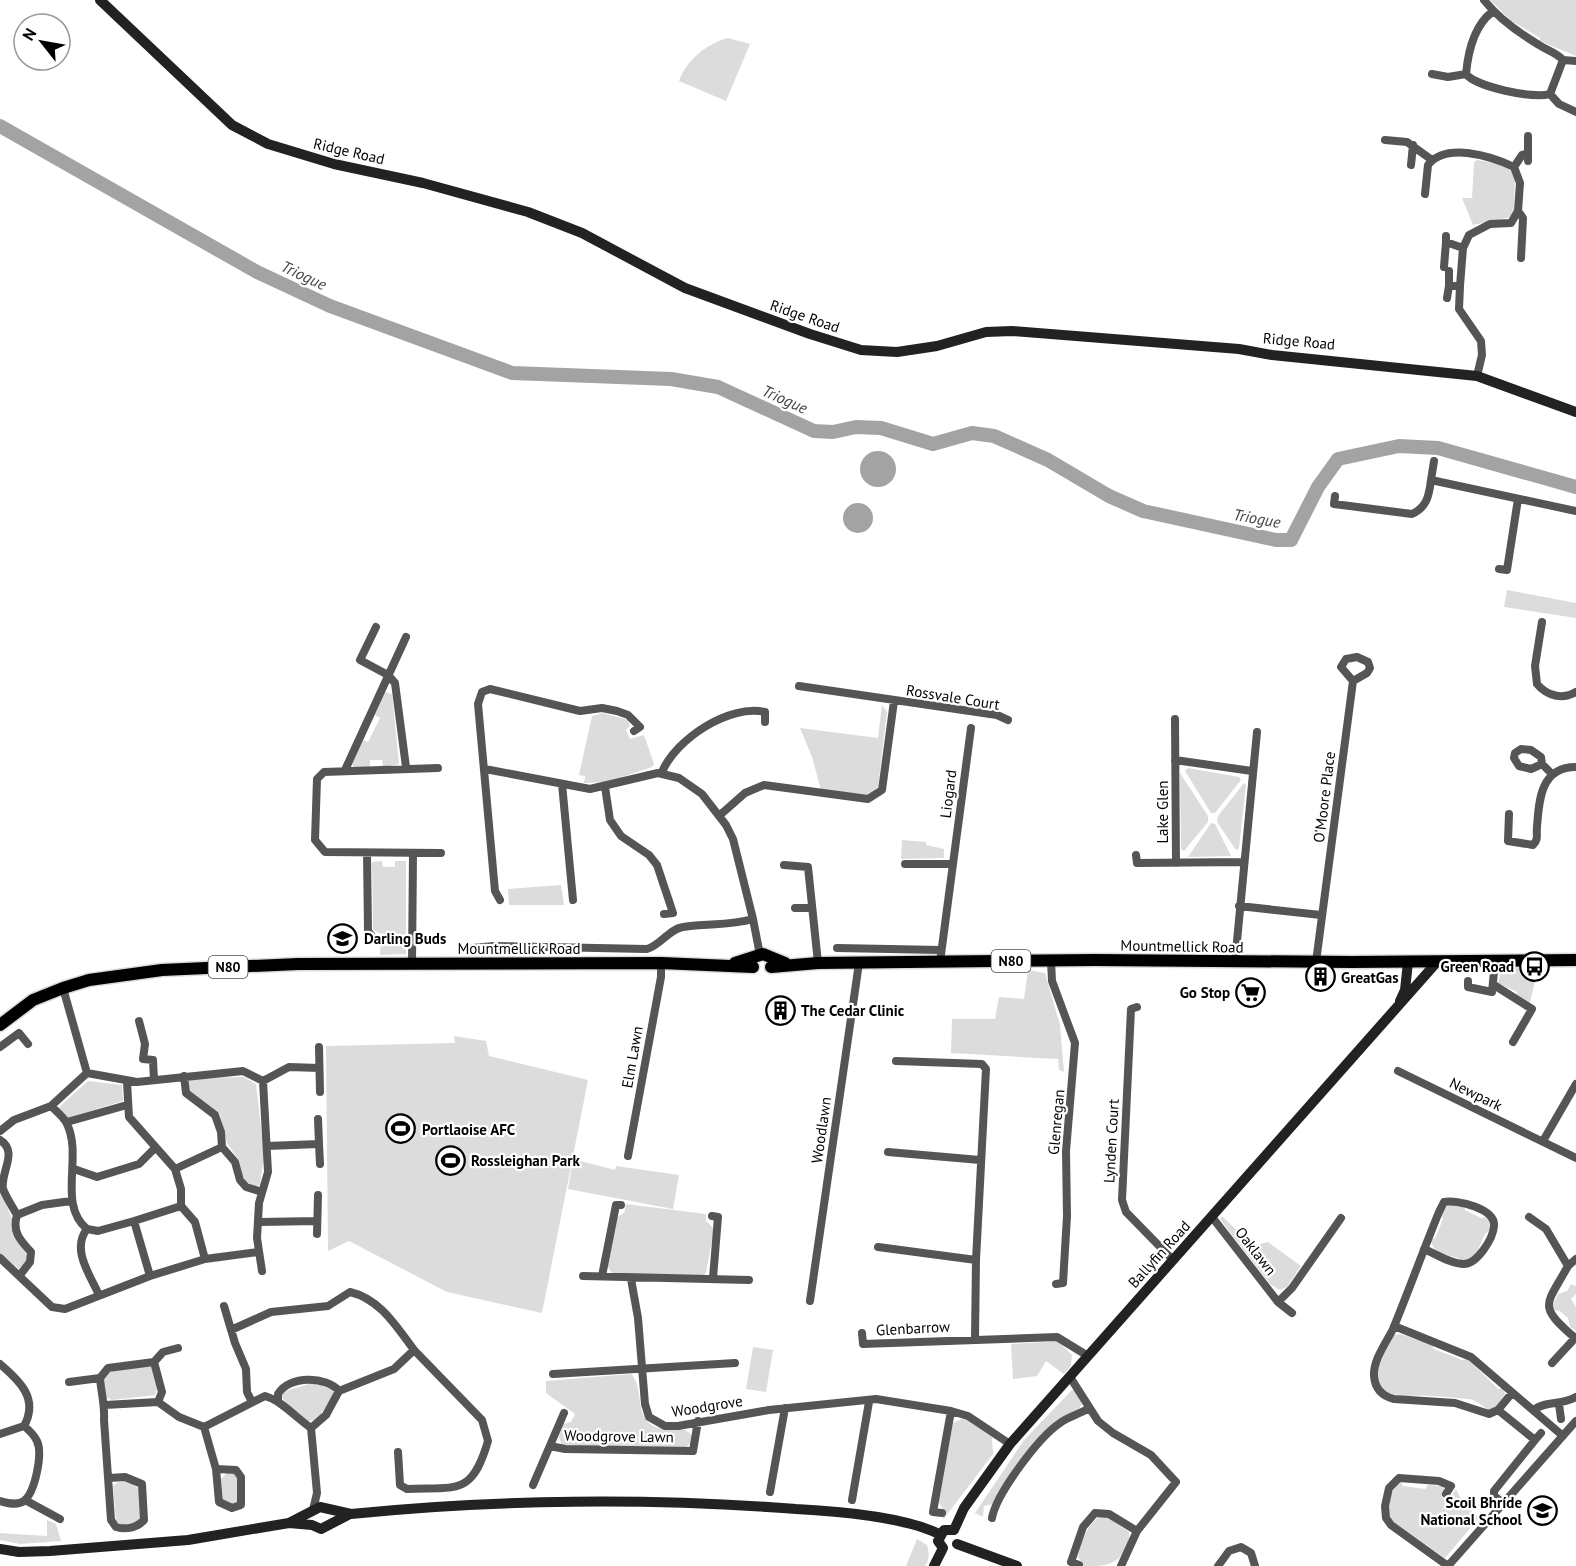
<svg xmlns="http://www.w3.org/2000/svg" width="1576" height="1566" font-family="'PT Sans',sans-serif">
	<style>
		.green { fill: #dcdcdc }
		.water { fill: #a3a3a3 }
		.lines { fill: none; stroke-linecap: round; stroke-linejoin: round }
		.river { stroke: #a3a3a3; stroke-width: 14 }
		.primary-casing { stroke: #dbdbdb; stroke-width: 15 }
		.street { stroke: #555; stroke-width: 8 }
		.secondary { stroke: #222; stroke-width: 10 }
		.primary { stroke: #000; stroke-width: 12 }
		.labels { text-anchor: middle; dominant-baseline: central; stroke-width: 4.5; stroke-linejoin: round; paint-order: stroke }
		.shield { fill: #fff; stroke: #4c4c4c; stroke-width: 1.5 }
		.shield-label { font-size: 14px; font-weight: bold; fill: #000 }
		.street-label { font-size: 15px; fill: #000; stroke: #fff }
		.poi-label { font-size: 15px; font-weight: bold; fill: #000; stroke: #fff; text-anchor: start }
		.water-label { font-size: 16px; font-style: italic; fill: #444; stroke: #fff }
	</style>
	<rect width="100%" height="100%" fill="#fff"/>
	<path class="green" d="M1490 0H1576V56L1540 41V38L1510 20Z
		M728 38 750 44 726 101 679 81C686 60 708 43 728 38Z
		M1477 160 1502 164 1515 174 1514 211 1511 217 1473 225 1462 198H1472L1474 162Z
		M1507 590 1576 603V618L1504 607Z
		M385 692 392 694 399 764 383 767 382 760H370V767H354L352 764 363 740 368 742 380 718 375 715Z
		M882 705 887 712 878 787 867 796 821 790 812 757 800 728 878 738Z
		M603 713 628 720 630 726 626 730 630 739 644 735 654 764 652 767 607 782 584 783 585 776 579 775 592 716Z
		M1188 768 1239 777 1241 780 1215 813H1211L1185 771Z
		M1180 773 1208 816V822L1184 851 1181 849Z
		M1244 783 1246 785 1239 848 1236 850 1217 822 1218 816Z
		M1211 823 1215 824 1231 856 1188 857Z
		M902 840 926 842V845L944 849V858L901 859Z
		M382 861 383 867H395V861H406V954L380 955 381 934 373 930 372 862Z
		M561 885 564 905H509L508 889Z
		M1539 966 1529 1006 1516 998 1517 992 1498 983 1502 969Z
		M1028 970 1045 973 1060 1025 1064 1072 1059 1070 1058 1059 951 1053 952 1019H995L999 997 1024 999Z
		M454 1036 486 1041 489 1056 588 1080 542 1313 447 1292 349 1241 328 1251 326 1046 455 1043Z
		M244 1077 256 1084 264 1154 260 1185 252 1187 246 1184 238 1159 227 1143 220 1114 189 1093 187 1082 191 1078Z
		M88 1081 122 1085 123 1101 68 1118 59 1107Z
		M573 1159 615 1170 616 1166 679 1175 673 1209 568 1189Z
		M0 1189 28 1259 19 1269 0 1254Z
		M626 1204 706 1214V1221L714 1229 706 1273 703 1275H613L607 1266 616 1218 624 1213Z
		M1453 1204 1464 1206 1465 1210 1481 1218 1487 1217 1490 1221 1489 1231 1485 1234 1474 1258 1460 1261 1458 1258 1436 1252 1430 1240 1435 1238 1443 1219 1441 1214 1444 1208Z
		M1222 1216 1253 1246 1268 1242 1301 1266 1287 1287 1280 1290 1270 1284 1220 1219Z
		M1571 1284 1576 1286V1294L1571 1299 1576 1307V1331L1570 1327 1568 1318 1560 1311 1553 1310V1305L1558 1294 1567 1291Z
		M1400 1334 1432 1345 1434 1349 1462 1360 1468 1359 1498 1389 1503 1388 1505 1394 1496 1407 1488 1410C1482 1406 1476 1399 1467 1399 1457 1398 1412 1393 1407 1397L1385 1392C1367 1375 1385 1352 1394 1335Z
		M1058 1341 1072 1355 1071 1366 1064 1374 1046 1361 1037 1376 1013 1379 1011 1344Z
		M753 1347 773 1350 766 1392 746 1389Z
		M145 1365 152 1367 157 1389 155 1395 112 1400 106 1397 104 1379 109 1372Z
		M631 1374C644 1388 635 1410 649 1423 662 1435 681 1421 692 1436V1442L686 1447 562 1446 559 1437 563 1424 571 1422 575 1414 546 1393V1381Z
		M309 1384 321 1385 333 1390 334 1394 318 1419 306 1422 284 1401 282 1396 285 1391Z
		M1072 1390 1076 1391 1082 1404 1077 1411 1062 1418 994 1504 984 1506 983 1517 975 1513 1024 1440Z
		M964 1418 992 1437 993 1454 943 1520V1509L938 1501 953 1423Z
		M227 1473H233L237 1477V1503L228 1505 223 1500 221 1479Z
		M128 1481 139 1489 141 1519 136 1523 121 1525 116 1520 113 1486 118 1482Z
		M1401 1482 1403 1486 1425 1489 1428 1485 1442 1486 1445 1490 1442 1498 1448 1502 1456 1489 1463 1503 1479 1518 1445 1558 1391 1520 1388 1507 1394 1486Z
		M1100 1516H1106L1129 1532C1130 1539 1128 1543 1125 1550 1116 1566 1103 1566 1084 1566L1078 1557C1081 1541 1087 1526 1100 1516Z
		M47 1520 56 1524 61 1541 20 1544 0 1540V1533L47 1536Z
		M917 1539 927 1545C929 1552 930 1559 925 1566H906Z"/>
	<path class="water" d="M860 469a18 18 0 1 1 36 0a18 18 0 1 1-36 0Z
		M843 518a15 15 0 1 1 30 0a15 15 0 1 1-30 0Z"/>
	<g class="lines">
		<path class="river" d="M0 126 257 272 330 306 512 373 671 379 718 387 814 431 833 432 856 427 881 428 933 444 972 433 994 436 1048 460 1109 496 1143 511 1276 540H1291L1318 487 1338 459 1399 446 1438 448 1576 487"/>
		<defs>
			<path id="primary" d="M735 963 763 954 785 963
				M771 967 818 963 1095 960 1352 962 1576 960
				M0 1025 33 1000 63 988 89 980 162 970 298 964 661 963 753 967"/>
		</defs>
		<use href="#primary" class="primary-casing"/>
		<path class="street" d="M1484 0C1498 18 1519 33 1539 45 1548 51 1556 52 1563 60L1576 61
			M1432 74 1448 77 1466 74
			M1466 74C1476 87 1533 99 1550 94
			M1466 74C1468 52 1474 26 1492 12
			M1550 94 1563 60
			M1550 94 1559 104 1576 112
			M1528 136V161
			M1385 140 1407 142 1432 160
			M1411 165 1413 145
			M1514 167 1522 155 1528 153
			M1425 194 1428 165C1446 142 1491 156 1514 167L1520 183 1518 211 1523 218 1521 258
			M1446 236V242L1463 248 1469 235 1490 224 1511 223 1518 211
			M1444 267 1446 242
			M1449 271V286H1460L1463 248
			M1460 286 1459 309 1481 341 1482 355 1477 376
			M1447 298 1449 286
			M1431 480 1434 461
			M1335 496 1334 504 1412 514C1427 507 1429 496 1431 480L1576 511
			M1499 569 1507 570 1518 499
			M1542 622 1535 666 1537 684C1547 696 1563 700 1576 692
			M376 627 360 660 388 675 395 683 406 767
			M799 686 997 715 1008 720
			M1175 719 1176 863
			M1175 760 1252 771
			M1542 764 1541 757 1531 750 1521 749 1515 753 1514 758 1519 766 1531 769 1542 764 1551 773
			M438 768 324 772 317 779 315 840 325 852 441 853
			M485 769 590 789 658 773 679 778 702 794 726 825 733 839 753 919
			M345 770 406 637
			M662 772C676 739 729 704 765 712V722
			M562 784 573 900
			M605 787 610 820 621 836 649 855 657 865 673 913 664 914
			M1509 814 1508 841 1533 845C1539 839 1536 835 1537 827 1539 799 1541 767 1576 767
			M720 815 745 793 764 785 868 799 882 790 894 701
			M367 853 368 931 374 939H385
			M1136 855 1137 863 1243 862
			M905 864H953
			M784 865 808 867 818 963
			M500 900 495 891 478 704 482 692 490 689 580 711 602 708 617 711 628 715 640 727 634 731
			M1239 906 1321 915
			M795 908H812
			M473 948 494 946 647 949C661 945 669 929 683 927 707 923 729 926 753 919L760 955
			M837 948 941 950
			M1051 961 1052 981 1075 1043 1066 1151 1067 1216 1063 1283 1056 1284
			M940 962 971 728
			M1235 962 1257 732
			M1316 962 1353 681 1367 673 1370 668 1368 662 1357 657 1346 659 1341 667 1353 681
			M412 963 413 853
			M1468 981V987L1492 992 1495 961
			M1494 985 1532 1009 1513 1042
			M63 988 87 1073
			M1137 1007 1131 1009 1122 1200 1126 1212 1173 1260
			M139 1021 145 1044 143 1059 153 1060 154 1080
			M0 1047 19 1033 28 1044
			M319 1047 320 1092
			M896 1061 982 1064 986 1069 976 1260 975 1338
			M1398 1071 1576 1158
			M87 1073 51 1106C56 1111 64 1117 67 1124 83 1157 57 1204 87 1229 71 1249 90 1275 99 1295
			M87 1073 137 1082 243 1071 263 1081
			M184 1076 186 1093 215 1115 221 1132 222 1147 235 1162 240 1180 246 1187 262 1192
			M263 1081 289 1067 319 1068
			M127 1082 129 1117 175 1169 181 1189V1206L195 1222 205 1259
			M67 1122 127 1105
			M0 1131 14 1120 51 1106
			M0 1140C19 1152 0 1172 3 1189 6 1197 12 1206 17 1215 12 1232 20 1240 31 1252L30 1262 20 1275
			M1543 1141 1576 1084
			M319 1144 320 1164
			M267 1146 319 1144 318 1119
			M888 1152 980 1160
			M628 1156 661 977V963
			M74 1169 97 1177 139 1164 155 1148
			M175 1169 222 1147
			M17 1215 42 1205 71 1201
			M712 1216 718 1217 713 1278
			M1212 1217 1278 1302 1292 1288 1341 1218
			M1529 1217 1546 1229 1568 1266 1576 1259
			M260 1222 317 1221
			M87 1229 98 1231 134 1221
			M317 1234 318 1195
			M878 1247 976 1260
			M1424 1249C1436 1254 1451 1264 1464 1264 1477 1264 1493 1239 1494 1226 1496 1209 1457 1199 1444 1202L1439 1212C1423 1251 1409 1290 1393 1329 1386 1343 1373 1360 1374 1376 1375 1389 1382 1396 1394 1399L1455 1403 1489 1414 1498 1410 1512 1393
			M0 1258 52 1307 65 1309 150 1276 205 1259 258 1252
			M1568 1266C1546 1306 1537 1305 1575 1338
			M262 1271 257 1238 259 1203 268 1172 263 1081
			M150 1276 134 1221 181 1206
			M583 1276 749 1280
			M602 1276 616 1205H621
			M631 1279 638 1318 645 1404 649 1417 665 1426H678L769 1410 876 1399 951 1411 968 1416 1010 1444
			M810 1301 859 963
			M1278 1302 1292 1313
			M224 1306 235 1343 246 1369 247 1392 252 1402
			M1394 1326 1471 1357 1563 1436
			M231 1330 271 1312 328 1306 350 1292C380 1299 396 1326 414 1350
			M862 1333 863 1344 1057 1337 1088 1356
			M154 1362 163 1352 178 1348
			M1552 1363 1576 1337
			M0 1364C20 1381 39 1399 24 1426L0 1434
			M553 1374 735 1363
			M1070 1377 1098 1421 1113 1433 1151 1455 1176 1482 1137 1531 1121 1566
			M100 1378C101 1392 105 1405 104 1420L111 1520 116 1527C126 1530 137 1528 144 1520L142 1484 125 1477 109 1478
			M69 1382 100 1378 108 1368 154 1362 162 1392 158 1402 179 1417 204 1427 265 1396C282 1401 295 1417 311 1428
			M278 1400V1394C289 1375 327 1376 339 1391
			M1559 1404 1561 1419
			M105 1405 158 1402
			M1498 1410 1535 1440 1541 1433
			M1533 1410C1547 1400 1561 1406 1576 1397
			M204 1427 216 1469 219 1502 232 1508 241 1505V1477L236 1470 216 1469
			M550 1446 565 1449 693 1451 698 1421
			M533 1485 564 1413
			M770 1492 785 1408
			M1446 1494 1451 1486 1439 1481 1399 1478 1389 1488 1385 1506 1386 1518 1391 1525 1448 1566
			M25 1500 60 1519
			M852 1500 869 1402
			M0 1501C7 1503 17 1506 24 1501 35 1492 43 1454 37 1441 34 1435 29 1430 24 1426
			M1502 1502 1494 1496V1491L1535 1440
			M313 1510 317 1493 311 1428 326 1415 339 1391 394 1369 414 1350 482 1420 488 1441C472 1496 457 1487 407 1489L400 1485 398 1452
			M942 1513 933 1512 951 1411
			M992 1518C996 1494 1039 1437 1060 1423 1068 1417 1080 1414 1089 1408
			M1079 1565 1071 1562 1083 1527 1095 1513 1109 1514 1137 1531
			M1218 1566 1229 1551 1241 1547 1251 1553 1255 1566
			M1448 1566 1576 1421"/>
		<path class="secondary" d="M100 0 232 125 268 144 334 164 423 183 528 212 582 233 685 288 810 334 861 350 897 352 937 346 986 332 1012 331 1239 349 1272 355 1477 376 1576 412
			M1400 1001 1405 990 1408 962
			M289 1523 320 1507 351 1514C494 1499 653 1498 796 1509 835 1511 905 1517 939 1534
			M954 1530 964 1508 1010 1444 1437 962
			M957 1544 1017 1566
			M943 1548 938 1541 944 1530H954
			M0 1549 19 1552 50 1551 188 1540 289 1523 312 1525 321 1529 348 1515
			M934 1566 943 1548"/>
		<use href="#primary" class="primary"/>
	</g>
	<defs>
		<symbol id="school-ring" viewBox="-11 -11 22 22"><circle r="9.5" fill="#fff" stroke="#000" stroke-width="1.5"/><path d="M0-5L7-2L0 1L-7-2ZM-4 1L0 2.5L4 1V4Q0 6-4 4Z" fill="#000"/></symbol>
		<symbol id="bus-ring" viewBox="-11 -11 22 22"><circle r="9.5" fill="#fff" stroke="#000" stroke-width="1.5"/><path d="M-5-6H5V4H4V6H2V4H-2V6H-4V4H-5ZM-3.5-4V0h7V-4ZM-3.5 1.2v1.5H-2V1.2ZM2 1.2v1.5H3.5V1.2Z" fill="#000"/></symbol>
		<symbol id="building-ring" viewBox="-11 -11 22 22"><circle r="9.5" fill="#fff" stroke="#000" stroke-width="1.5"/><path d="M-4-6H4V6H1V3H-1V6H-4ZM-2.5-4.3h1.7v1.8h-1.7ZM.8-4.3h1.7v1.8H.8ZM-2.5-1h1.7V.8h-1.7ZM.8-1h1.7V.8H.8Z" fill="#000"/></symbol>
		<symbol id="supermarket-ring" viewBox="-11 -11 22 22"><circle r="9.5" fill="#fff" stroke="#000" stroke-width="1.5"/><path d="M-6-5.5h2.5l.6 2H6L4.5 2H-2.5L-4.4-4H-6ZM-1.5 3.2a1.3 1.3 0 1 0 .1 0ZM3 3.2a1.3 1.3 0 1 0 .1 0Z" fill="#000"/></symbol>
		<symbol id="stadium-ring" viewBox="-11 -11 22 22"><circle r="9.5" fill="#fff" stroke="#000" stroke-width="1.5"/><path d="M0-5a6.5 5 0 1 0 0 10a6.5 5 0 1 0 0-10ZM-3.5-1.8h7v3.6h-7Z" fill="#000"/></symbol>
	</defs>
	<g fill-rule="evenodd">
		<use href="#school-ring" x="326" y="922" width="33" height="33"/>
		<use href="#bus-ring" x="1518" y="950" width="33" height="33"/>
		<use href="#building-ring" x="1304" y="960" width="33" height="33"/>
		<use href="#supermarket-ring" x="1234" y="976" width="33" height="33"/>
		<use href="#building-ring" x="764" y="994" width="33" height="33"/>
		<use href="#stadium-ring" x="384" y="1112" width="33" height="33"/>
		<use href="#stadium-ring" x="434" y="1144" width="33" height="33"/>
		<use href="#school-ring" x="1526" y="1494" width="33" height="33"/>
	</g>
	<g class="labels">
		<g class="shield">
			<rect x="991.5" y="950" width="39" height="22" rx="4.5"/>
			<rect x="208.5" y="956" width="39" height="22" rx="4.5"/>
		</g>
		<g class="shield-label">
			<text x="1011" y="961">N80</text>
			<text x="228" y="967">N80</text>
		</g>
		<g class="street-label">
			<text transform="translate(349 151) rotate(13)">Ridge Road</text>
			<text transform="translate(805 316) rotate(19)">Ridge Road</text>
			<text transform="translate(1299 341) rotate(5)">Ridge Road</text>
			<text transform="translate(953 697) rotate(9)">Rossvale Court</text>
			<text transform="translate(948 794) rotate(-83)">Liogard</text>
			<text transform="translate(1324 797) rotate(-83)">O'Moore Place</text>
			<text transform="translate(1162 812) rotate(-90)">Lake Glen</text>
			<text transform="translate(1182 946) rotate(1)">Mountmellick Road</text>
			<text x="519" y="948">Mountmellick Road</text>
			<text transform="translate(632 1057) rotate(-80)">Elm Lawn</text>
			<text transform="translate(1476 1094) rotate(26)">Newpark</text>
			<text transform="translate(1056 1122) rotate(-85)">Glenregan</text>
			<text transform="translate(821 1130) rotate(-82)">Woodlawn</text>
			<text transform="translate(1111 1141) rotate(-87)">Lynden Court</text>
			<text transform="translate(1256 1251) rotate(52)">Oaklawn</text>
			<text transform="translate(1159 1254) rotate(-48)">Ballyfin Road</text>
			<text transform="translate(913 1328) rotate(-3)">Glenbarrow</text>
			<text transform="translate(707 1406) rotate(-9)">Woodgrove</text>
			<text transform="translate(619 1436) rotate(1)">Woodgrove Lawn</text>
		</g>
		<g class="poi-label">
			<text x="364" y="938">Darling Buds</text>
			<text x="1514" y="966" text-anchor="end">Green Road</text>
			<text x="1341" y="977">GreatGas</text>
			<text x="1230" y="992" text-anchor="end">Go Stop</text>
			<text x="801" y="1010">The Cedar Clinic</text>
			<text x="422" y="1129">Portlaoise AFC</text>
			<text x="471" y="1160">Rossleighan Park</text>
			<text x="1522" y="1502" text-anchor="end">Scoil Bhríde<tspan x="1522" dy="17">National School</tspan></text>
		</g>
		<g class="water-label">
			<text transform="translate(304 275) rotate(25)">Triogue</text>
			<text transform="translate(785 399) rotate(24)">Triogue</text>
			<text transform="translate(1257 518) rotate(10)">Triogue</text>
		</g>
	</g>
	<g transform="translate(42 42) rotate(301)"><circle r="28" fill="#ffffff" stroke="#999999" stroke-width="1.5"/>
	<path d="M0-4.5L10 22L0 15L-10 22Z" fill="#000000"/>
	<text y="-9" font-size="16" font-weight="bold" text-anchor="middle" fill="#000000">N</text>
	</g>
</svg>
